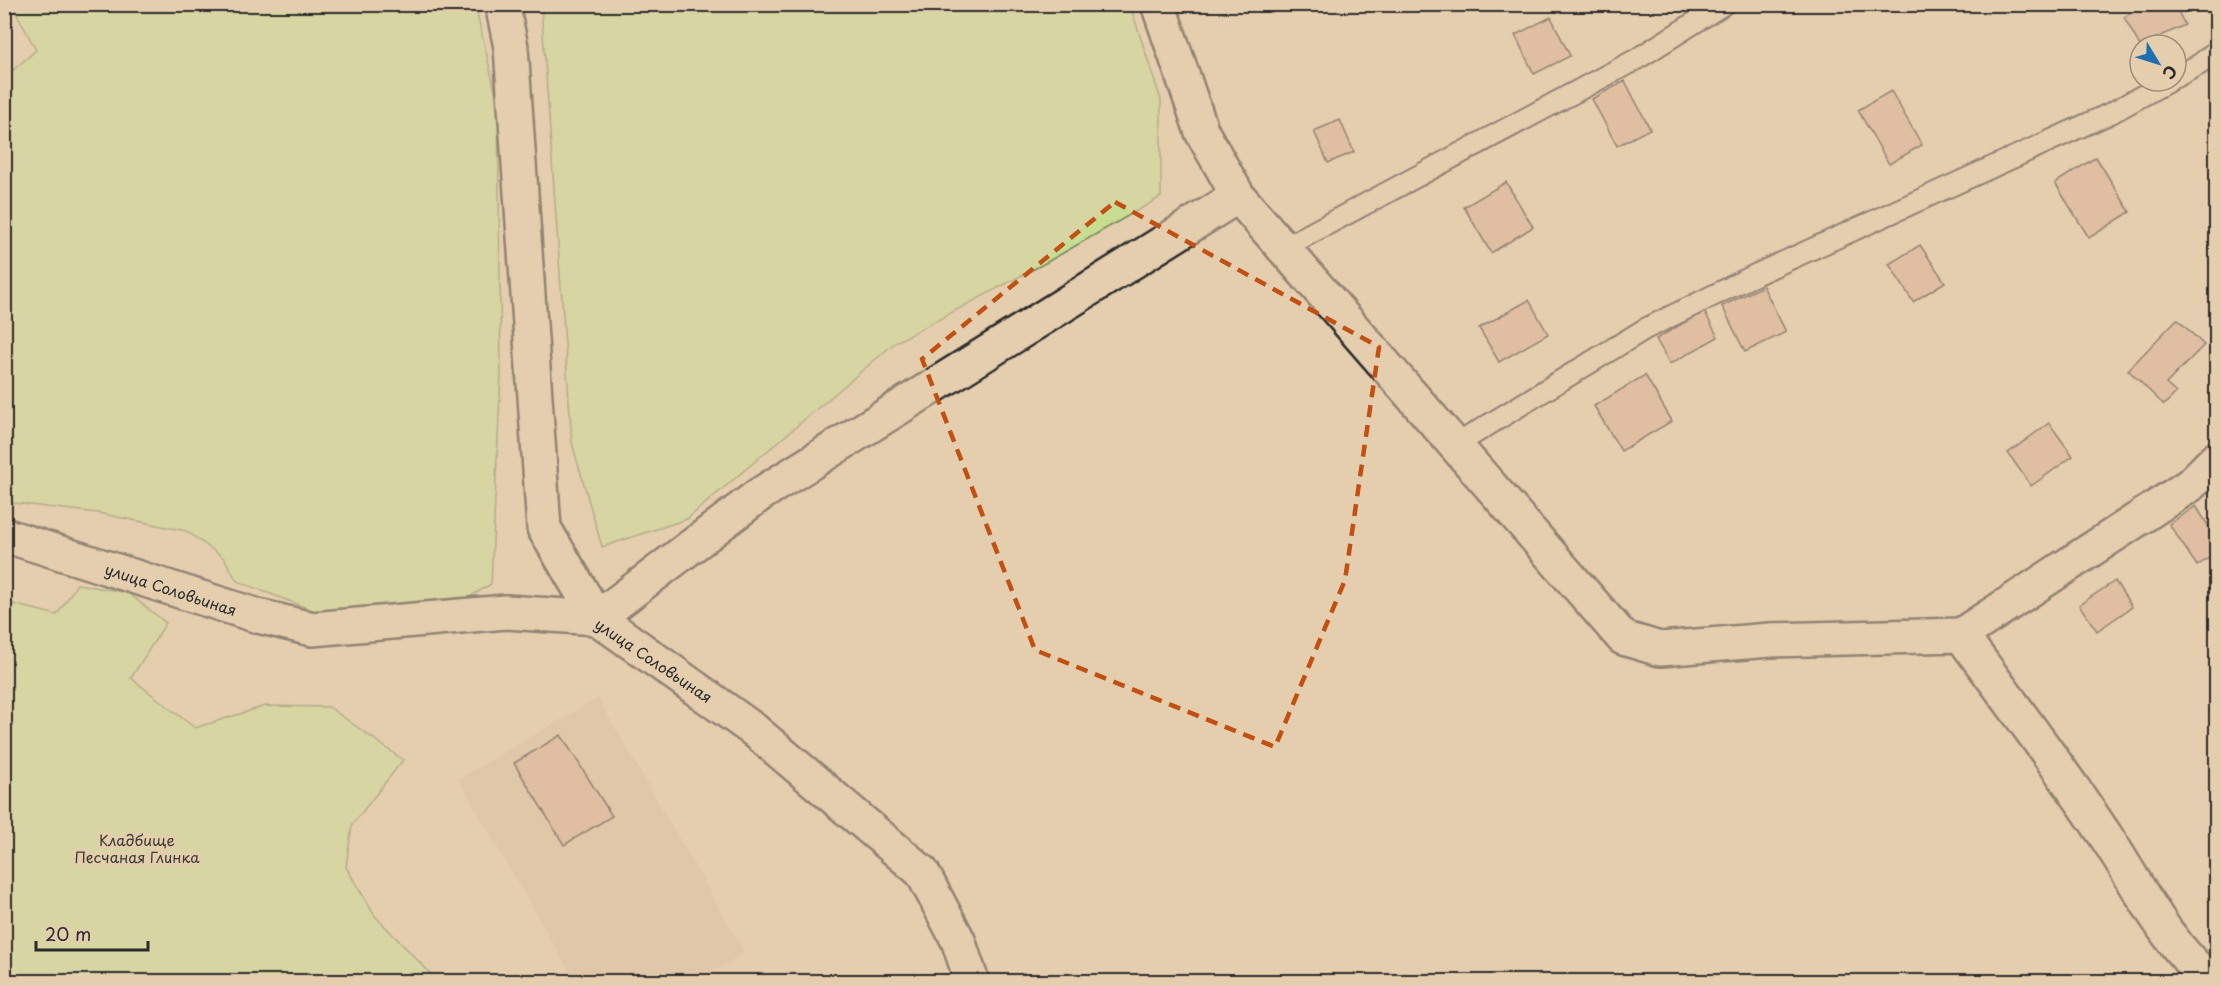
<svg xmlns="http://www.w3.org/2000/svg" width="2221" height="986" font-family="'Playpen Sans',sans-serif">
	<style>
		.built { fill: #dabea0 }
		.green { fill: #c6dd92; stroke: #78845e; stroke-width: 1.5 }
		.building { fill: #d9ab91; stroke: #2b2b2b; stroke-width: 1.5 }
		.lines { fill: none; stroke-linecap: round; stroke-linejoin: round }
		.lane-casing { stroke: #2b2b2b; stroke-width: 24 }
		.street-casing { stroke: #2b2b2b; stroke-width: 38 }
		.lane { stroke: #e5ceae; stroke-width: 20 }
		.street { stroke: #e5ceae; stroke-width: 33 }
		.marked { fill: none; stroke: #c25012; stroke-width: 4.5; stroke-dasharray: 12 8; stroke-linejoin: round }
		.labels { text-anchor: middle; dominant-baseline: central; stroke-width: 6; stroke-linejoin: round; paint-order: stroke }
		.street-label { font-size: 15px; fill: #2b2b2b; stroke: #e5ceae }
		.park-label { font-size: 15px; fill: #3a3d35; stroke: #e5ceae }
	</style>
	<rect width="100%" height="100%" fill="#e5ceae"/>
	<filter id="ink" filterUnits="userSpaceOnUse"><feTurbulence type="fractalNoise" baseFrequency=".0167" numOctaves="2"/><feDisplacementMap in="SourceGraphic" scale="12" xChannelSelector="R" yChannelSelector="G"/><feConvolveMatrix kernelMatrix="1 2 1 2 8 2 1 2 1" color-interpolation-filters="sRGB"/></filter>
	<g filter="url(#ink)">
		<path class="built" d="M598 698 745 953 696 981H575L458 779Z"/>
		<path class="green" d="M117 4 118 7 131 4 475 5 498 103 501 375 491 584 458 604 328 616 237 581 224 558 186 531 98 513 5 502 4 78 36 50 12 5Z
			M541 5H1130L1161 100V197L1049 261 896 342 687 519 602 547 572 443Z
			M77 584 128 593 166 623 131 678 195 728 265 706 329 707 403 760 352 825 346 867 375 916 432 975 448 981H5V602L57 615Z"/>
		<path class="building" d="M2148 4H2174L2185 25 2140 46 2124 17Z
			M1551 17 1570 56 1534 74 1515 35Z
			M1625 81 1650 129 1617 146 1592 99Z
			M1891 91 1922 145 1889 164 1858 110Z
			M1340 120 1354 152 1328 163 1314 131Z
			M2096 157 2130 212 2089 238 2055 183Z
			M1506 182 1533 227 1491 253 1464 207Z
			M1920 245 1945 282 1913 302 1889 264Z
			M1763 286 1786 332 1745 352 1722 306Z
			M1529 300 1548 334 1499 362 1479 328Z
			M1704 311 1718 337 1670 364 1656 339Z
			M2177 319 2204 345 2166 384 2176 393 2164 405 2128 370Z
			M1645 375 1672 421 1621 451 1594 406Z
			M2049 423 2073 456 2031 486 2008 453Z
			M2196 506 2216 538V553L2197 566 2169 524Z
			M2115 581 2132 607 2097 631 2079 605Z
			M561 735 612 816 564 845 514 763Z"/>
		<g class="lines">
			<defs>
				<path id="lane" d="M2176 77 2200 64 2216 51
					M1283 248 1637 59 1724 4
					M1454 446 1645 329 1757 274 2111 113 2169 81"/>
				<path id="street" d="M502 4 511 47 544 528 597 618
					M1158 4 1202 132 1238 196 1623 638 1660 649 1770 640 1961 635 2190 485 2216 459
					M4 535 258 616 312 629 506 612 597 618 754 730 922 872 958 940 972 982
					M597 618 759 495 1238 196
					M1961 635C2010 701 2059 766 2105 835 2138 884 2165 943 2212 982"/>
			</defs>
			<use href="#lane" class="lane-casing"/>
			<use href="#street" class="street-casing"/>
			<use href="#lane" class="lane"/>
			<use href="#street" class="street"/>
		</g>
	</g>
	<path d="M0 0H2221V986H0ZM1115 202 1379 347 1345 580 1275 747 1035 650 922 359Z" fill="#e5ceae" fill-opacity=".55" fill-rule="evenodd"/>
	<path class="marked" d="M1115 202 1379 347 1345 580 1275 747 1035 650 922 359Z"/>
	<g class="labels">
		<g class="street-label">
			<text transform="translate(171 589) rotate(18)">улица Соловьиная</text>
			<text transform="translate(654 660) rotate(34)">улица Соловьиная</text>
		</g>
		<g class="park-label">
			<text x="137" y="839">Кладбище<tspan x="137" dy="17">Песчаная Глинка</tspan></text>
		</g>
	</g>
	<rect width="2221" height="986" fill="none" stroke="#e5ceae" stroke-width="24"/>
	<rect x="12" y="12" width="2197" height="962" fill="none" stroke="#2b2b2b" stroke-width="2" filter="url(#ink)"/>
	<g transform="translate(2158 63) rotate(128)"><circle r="28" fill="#e5ceae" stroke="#9b8d7a" stroke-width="1.5"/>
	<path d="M0-4.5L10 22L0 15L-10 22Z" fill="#1f6fb2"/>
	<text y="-9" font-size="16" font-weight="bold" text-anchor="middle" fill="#2b2b2b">С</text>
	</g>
	<path d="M36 941v9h112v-9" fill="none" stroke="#2b2b2b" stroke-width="3"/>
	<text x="45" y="941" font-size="18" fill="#2b2b2b" stroke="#e5ceae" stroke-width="4.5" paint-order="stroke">20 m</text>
</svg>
